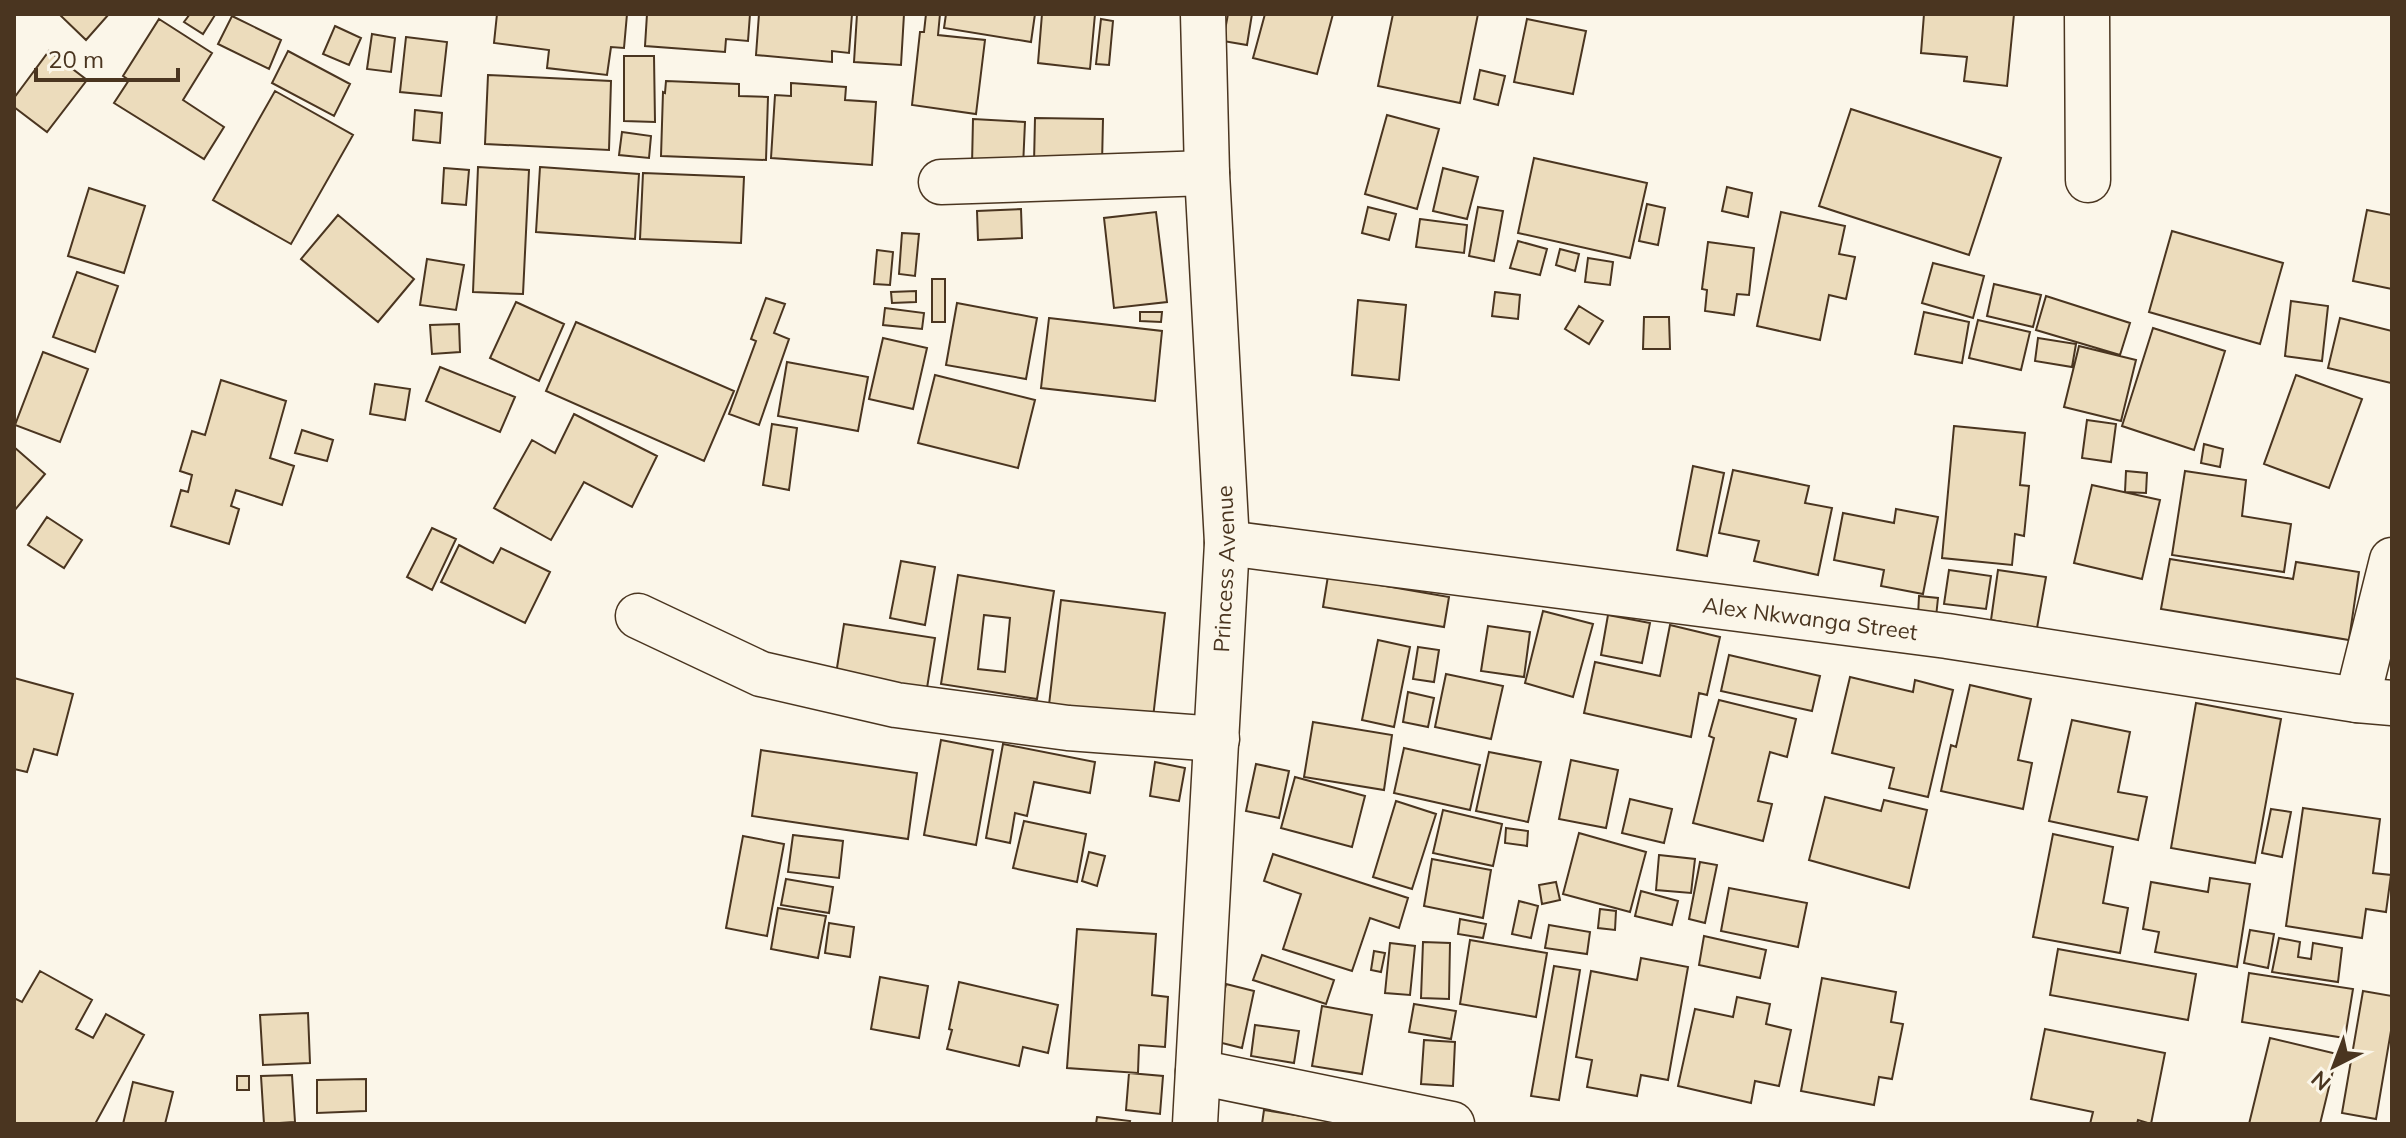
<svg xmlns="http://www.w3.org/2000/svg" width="2406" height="1138" font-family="Mulish,sans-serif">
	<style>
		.building { fill: #ecdcbc; stroke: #4a3520; stroke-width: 2; fill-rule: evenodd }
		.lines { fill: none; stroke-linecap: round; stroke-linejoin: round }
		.minor-casing { stroke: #4a3520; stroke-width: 47 }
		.minor { stroke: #fbf6e9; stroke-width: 44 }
		.labels { text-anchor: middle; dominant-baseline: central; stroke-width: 6; stroke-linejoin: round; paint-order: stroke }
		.street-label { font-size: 22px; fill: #4a3520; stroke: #fbf6e9 }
	</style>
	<rect width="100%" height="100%" fill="#fbf6e9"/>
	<path class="building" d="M59 14H109L86 40Z
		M190 14H214L215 15 203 34 184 22Z
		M497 14H627L624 48 611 47 607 75 547 68 549 50 494 43Z
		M647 14H750L748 41 726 39 725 52 645 46Z
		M759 14H852L849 53 832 51V62L756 55Z
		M857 14H904L901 65 854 62Z
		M926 14H940L938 35 985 40 976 114 912 105 920 32H924Z
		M946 14H1035L1031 42 944 28Z
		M1042 14H1095L1090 69 1038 63Z
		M1228 14H1252L1247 45 1223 41Z
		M1265 14H1333L1317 74 1253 58Z
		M1393 14H1478L1460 103 1378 86Z
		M1924 14H2014L2007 86 1964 81 1967 57 1921 53Z
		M232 16 281 40 269 69 218 44Z
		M159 19 212 53 183 100 224 127 204 159 114 103 129 80 123 76Z
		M1101 19 1113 21 1109 65 1096 64Z
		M1527 19 1586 31 1573 94 1514 82Z
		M335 26 361 38 349 65 323 54Z
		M372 34 395 38 391 72 367 69Z
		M406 37 447 42 441 96 400 92Z
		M49 51 87 80 47 132 14 107V98Z
		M288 51 350 84 334 116 272 83Z
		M624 56H654L655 122 624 121Z
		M1480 70 1505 76 1498 105 1474 99Z
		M488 75 611 81 609 150 485 144Z
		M666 81 739 84V96L768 97 766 160 661 156 663 92 665 93Z
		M791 83 846 87 845 100 876 102 872 165 771 158 775 95 791 96Z
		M275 91 353 135 291 244 213 200Z
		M1851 109 2001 158 1969 255 1819 206Z
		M415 110 442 113 440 143 413 140Z
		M1387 115 1439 129 1417 209 1365 194Z
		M1035 118 1103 119 1102 164 1034 163Z
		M973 119 1025 122 1023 167 972 165Z
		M622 132 651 136 649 158 619 155Z
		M1534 158 1647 183 1630 258 1518 233Z
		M478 167 529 170 523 294 473 292Z
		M540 167 639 174 635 239 536 232Z
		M444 168 469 170 466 205 442 203Z
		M1443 168 1478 177 1467 219 1433 211Z
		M643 173 744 177 741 243 640 239Z
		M1727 187 1752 193 1748 217 1722 211Z
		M89 188 145 206 124 273 68 256Z
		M1647 204 1665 208 1658 245 1639 241Z
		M1368 207 1396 214 1389 240 1362 233Z
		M1478 207 1503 211 1494 261 1469 256Z
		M1021 209 1022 238 978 240 977 211Z
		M2367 210 2392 215V289L2353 281Z
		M1156 212 1167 302 1114 308 1104 218Z
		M1781 212 1845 226 1839 254 1855 257 1846 299 1829 295 1820 340 1757 326Z
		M338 215 414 279 378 322 301 259Z
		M1420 219 1467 225 1464 253 1416 247Z
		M2172 231 2283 263 2260 344 2149 312Z
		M902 233 919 234 915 276 899 274Z
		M1518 241 1547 249 1540 275 1510 268Z
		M1708 242 1754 248 1749 295 1737 294 1734 315 1705 311 1707 290 1702 289Z
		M1560 249 1579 254 1575 271 1556 265Z
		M877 250 893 252 890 285 874 284Z
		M1588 258 1613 262 1610 285 1585 282Z
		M427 259 464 265 456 310 420 305Z
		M1933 263 1984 276 1973 318 1922 303Z
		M77 272 118 286 95 352 53 337Z
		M932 279H945V322H932Z
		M1994 284 2041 295 2033 327 1987 316Z
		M916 291V302L892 303 891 292Z
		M1495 292 1520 295 1518 319 1492 316Z
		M2046 296 2130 323 2120 355 2036 330Z
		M766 298 785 304 774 333 789 339 759 425 729 414 756 341 751 339Z
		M1358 300 1406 305 1399 380 1352 375Z
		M2291 301 2328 306 2322 361 2285 356Z
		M516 302 564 324 539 381 490 358Z
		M957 303 1037 318 1026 379 946 365Z
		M1579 306 1603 321 1589 344 1565 329Z
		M885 308 924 313 922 329 883 325Z
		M1140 312H1162L1161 322 1140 321Z
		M1924 312 1969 322 1962 363 1915 354Z
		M1644 317H1669L1670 349H1643Z
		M1049 318 1162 331 1155 401 1041 388Z
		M2340 318 2392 331 2391 383 2328 368Z
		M1978 320 2030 332 2021 370 1969 358Z
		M576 322 734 391 704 461 546 391Z
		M459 324 460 352 432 354 430 325Z
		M2153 328 2225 351 2194 450 2122 426Z
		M883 338 927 348 913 409 869 399Z
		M2038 338 2076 344 2072 367 2035 361Z
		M2079 346 2136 360 2121 421 2064 407Z
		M43 352 88 369 60 442 15 425Z
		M787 362 868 377 858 431 778 416Z
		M440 367 515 397 500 432 426 401Z
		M935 375 1035 400 1018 468 918 443Z
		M2296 375 2362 399 2329 488 2264 464Z
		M221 380 286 401 270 458 294 466 282 505 236 490 231 506 239 509 229 544 171 526 181 490 188 492 192 475 180 471 192 431 205 435Z
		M375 384 410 389 405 420 370 414Z
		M574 414 657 456 632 507 584 482 551 540 494 508 532 440 555 453Z
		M2087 420 2116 424 2111 462 2082 458Z
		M772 424 797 428 789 490 763 485Z
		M1954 426 2025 433 2020 485 2029 486 2024 536 2015 534 2012 565 1942 558Z
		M302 430 333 440 327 461 295 453Z
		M2204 444 2223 449 2220 467 2201 463Z
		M14 447 45 474 14 511Z
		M1693 466 1724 473 1707 556 1677 550Z
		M1733 470 1809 486 1805 503 1832 508 1818 575 1754 561 1759 541 1719 533Z
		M2126 471 2147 473 2146 493 2125 492Z
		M2185 471 2246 480 2242 516 2291 524 2284 572 2172 555Z
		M2092 485 2160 500 2142 579 2074 563Z
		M1896 509 1938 517 1923 594 1881 586 1884 570 1834 560 1843 513 1894 523Z
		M47 517 82 540 64 568 28 545Z
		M432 528 456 539 432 590 407 577Z
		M459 545 493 563 501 548 550 572 525 623 441 582Z
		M2170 559 2293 579 2296 562 2359 572 2349 640 2161 609Z
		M901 561 935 567 925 625 890 618Z
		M1949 570 1991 576 1986 609 1944 604Z
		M1998 570 2046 577 2037 628 1991 620Z
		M958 575 1054 591 1037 699 941 684ZM984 615 1010 618 1005 672 978 669Z
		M1328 576 1449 597 1444 627 1323 607Z
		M1919 596 1938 598 1936 617 1918 616Z
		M1061 600 1165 613 1153 718 1049 705Z
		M1543 611 1593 624 1573 697 1525 683Z
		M1608 615 1650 623 1642 663 1601 655Z
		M844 624 935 638 927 688 836 674Z
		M1670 625 1720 637 1707 695 1699 693 1691 737 1584 713 1595 662 1660 676Z
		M1488 626 1530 632 1524 677 1481 671Z
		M1378 640 1410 647 1394 727 1362 720Z
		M1418 647 1439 650 1434 682 1413 679Z
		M1729 655 1820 676 1812 711 1721 691Z
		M1446 674 1503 686 1491 739 1435 727Z
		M1850 677 1913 692 1915 680 1953 690 1928 797 1889 788 1894 768 1832 753Z
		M14 678 73 694 57 755 34 749 27 772 14 769Z
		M1970 685 2031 699 2018 760 2032 763 2023 809 1941 791 1951 745 1956 747Z
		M1408 692 1434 698 1428 727 1403 722Z
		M1719 700 1796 719 1787 757 1770 752 1758 801 1772 804 1763 841 1693 823 1714 738 1709 736Z
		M2196 703 2281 719 2255 863 2171 848Z
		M2072 720 2130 732 2118 792 2147 797 2138 840 2049 821Z
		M1313 722 1392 735 1384 790 1304 777Z
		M941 740 993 750 976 845 924 835Z
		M1003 744 1095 762 1090 793 1034 782 1027 816 1015 813 1010 843 986 838Z
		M1404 748 1480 765 1470 810 1394 793Z
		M761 750 917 773 908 839 752 816Z
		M1489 752 1541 762 1528 822 1476 811Z
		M1571 760 1618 770 1606 828 1559 819Z
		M1155 762 1185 768 1179 801 1150 796Z
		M1256 764 1289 771 1279 818 1246 811Z
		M1295 777 1365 796 1352 847 1281 828Z
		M1825 797 1881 811 1884 800 1927 810 1909 888 1809 860Z
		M1630 799 1672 809 1664 843 1622 833Z
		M1396 801 1436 814 1412 889 1373 877Z
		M2303 808 2380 819 2373 873 2391 875 2386 912 2366 909 2362 938 2286 926Z
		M2271 809 2291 812 2282 857 2262 853Z
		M1443 810 1502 824 1493 866 1433 853Z
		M1024 821 1086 834 1077 882 1013 868Z
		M1506 828 1528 831 1527 846 1505 843Z
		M1579 833 1646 852 1630 912 1563 894Z
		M2053 834 2113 847 2103 903 2128 908 2120 953 2033 937Z
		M793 835 843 841 839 878 788 872Z
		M743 836 784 844 767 936 726 928Z
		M1089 852 1105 856 1097 886 1082 881Z
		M1273 854 1408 898 1399 928 1370 918 1352 971 1283 949 1301 894 1264 881Z
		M1659 855 1695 859 1691 893 1656 890Z
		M1432 859 1491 870 1483 918 1424 906Z
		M1700 862 1717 865 1705 923 1689 919Z
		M2210 878 2250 884 2237 967 2155 952 2159 932 2143 929 2151 882 2208 892Z
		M786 879 833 887 829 913 781 905Z
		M1556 882 1560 900 1542 904 1539 885Z
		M1729 888 1807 903 1798 947 1721 931Z
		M1641 891 1678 901 1672 925 1635 916Z
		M1519 901 1538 906 1531 938 1512 934Z
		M778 908 826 916 818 958 771 949Z
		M1600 909 1616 911 1615 930 1598 928Z
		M1460 919 1486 924 1483 938 1458 934Z
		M829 923 854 927 850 957 825 953Z
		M1549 925 1590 932 1587 954 1545 948Z
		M1077 929 1156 934 1152 995 1168 997 1165 1047 1139 1045 1138 1073 1067 1068Z
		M2250 930 2274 934 2268 968 2244 963Z
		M1704 936 1766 950 1760 978 1699 965Z
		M2279 938 2300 942 2298 957 2311 959 2313 943 2342 948 2338 982 2272 972Z
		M1470 940 1547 953 1536 1017 1460 1004Z
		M1423 942 1450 943 1449 999 1421 998Z
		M1390 943 1415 946 1410 995 1385 993Z
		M2058 949 2196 974 2188 1020 2050 995Z
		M1374 951 1385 953 1381 972 1371 970Z
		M1262 955 1334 980 1326 1004 1253 980Z
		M1641 958 1688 967 1668 1080 1641 1075 1637 1096 1587 1087 1592 1060 1576 1057 1591 971 1637 980Z
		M1554 966 1580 970 1559 1100 1531 1096Z
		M40 971 92 1000 76 1029 93 1038 106 1014 144 1035 95 1124H14V998L22 1002Z
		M2249 973 2353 989 2345 1038 2242 1022Z
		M880 977 928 986 919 1038 871 1029Z
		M1822 978 1896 992 1891 1022 1903 1024 1892 1079 1879 1077 1874 1105 1801 1091Z
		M959 982 1058 1005 1048 1053 1023 1047 1019 1066 947 1049 952 1030 949 1029Z
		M1226 984 1254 991 1242 1048 1214 1041Z
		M2363 991 2392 996V1025L2376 1119 2342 1113Z
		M1737 997 1770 1004 1766 1024 1791 1030 1779 1086 1755 1081 1751 1103 1678 1086 1695 1009 1733 1017Z
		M1414 1004 1456 1011 1451 1039 1409 1032Z
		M1322 1006 1372 1015 1362 1074 1312 1066Z
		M308 1013 310 1063 263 1065 260 1015Z
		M1255 1025 1299 1031 1294 1063 1251 1056Z
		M2045 1029 2165 1053 2151 1124 2138 1120 2137 1124H2090L2093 1112 2031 1099Z
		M2270 1038 2337 1054 2320 1124H2249Z
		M1424 1040 1455 1042 1453 1086 1421 1084Z
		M1129 1073 1163 1076 1160 1114 1126 1110Z
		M292 1075 295 1122 264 1124 261 1076Z
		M237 1076H249V1090H237Z
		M366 1079V1111L317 1113V1080Z
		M133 1082 173 1092 165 1124H123Z
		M1264 1110 1345 1123V1124H1262Z
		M1097 1117 1130 1121 1129 1124H1096Z"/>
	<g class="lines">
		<defs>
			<g id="minor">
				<path d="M2087 14 2088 180"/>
				<path d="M941 182 1207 173"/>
				<path id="s1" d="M1227 543 1947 636 2357 700 2392 703"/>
				<path d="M638 616 761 674 896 705 1068 728 1217 739"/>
				<path d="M2357 700 2392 560"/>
				<path d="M1198 1072 1452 1124"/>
				<path id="s2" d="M1195 1124 1227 543 1207 173 1203 14"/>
			</g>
		</defs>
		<use href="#minor" class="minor-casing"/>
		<use href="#minor" class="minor"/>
	</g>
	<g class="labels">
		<g class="street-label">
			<text stroke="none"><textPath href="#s2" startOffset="556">Princess Avenue</textPath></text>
			<text stroke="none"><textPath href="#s1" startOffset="588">Alex Nkwanga Street</textPath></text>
		</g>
	</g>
	<rect width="2406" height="1138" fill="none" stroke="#4a3520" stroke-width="32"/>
	<g transform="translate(2334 1066) rotate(222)" stroke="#fbf6e9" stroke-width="6" paint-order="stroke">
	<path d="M0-6L14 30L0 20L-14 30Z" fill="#4a3520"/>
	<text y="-12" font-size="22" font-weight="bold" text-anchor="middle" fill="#4a3520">N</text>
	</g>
	<path d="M36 68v12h142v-12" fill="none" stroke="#4a3520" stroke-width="4"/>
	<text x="48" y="68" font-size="24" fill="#4a3520" stroke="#fbf6e9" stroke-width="6" paint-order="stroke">20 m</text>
</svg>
